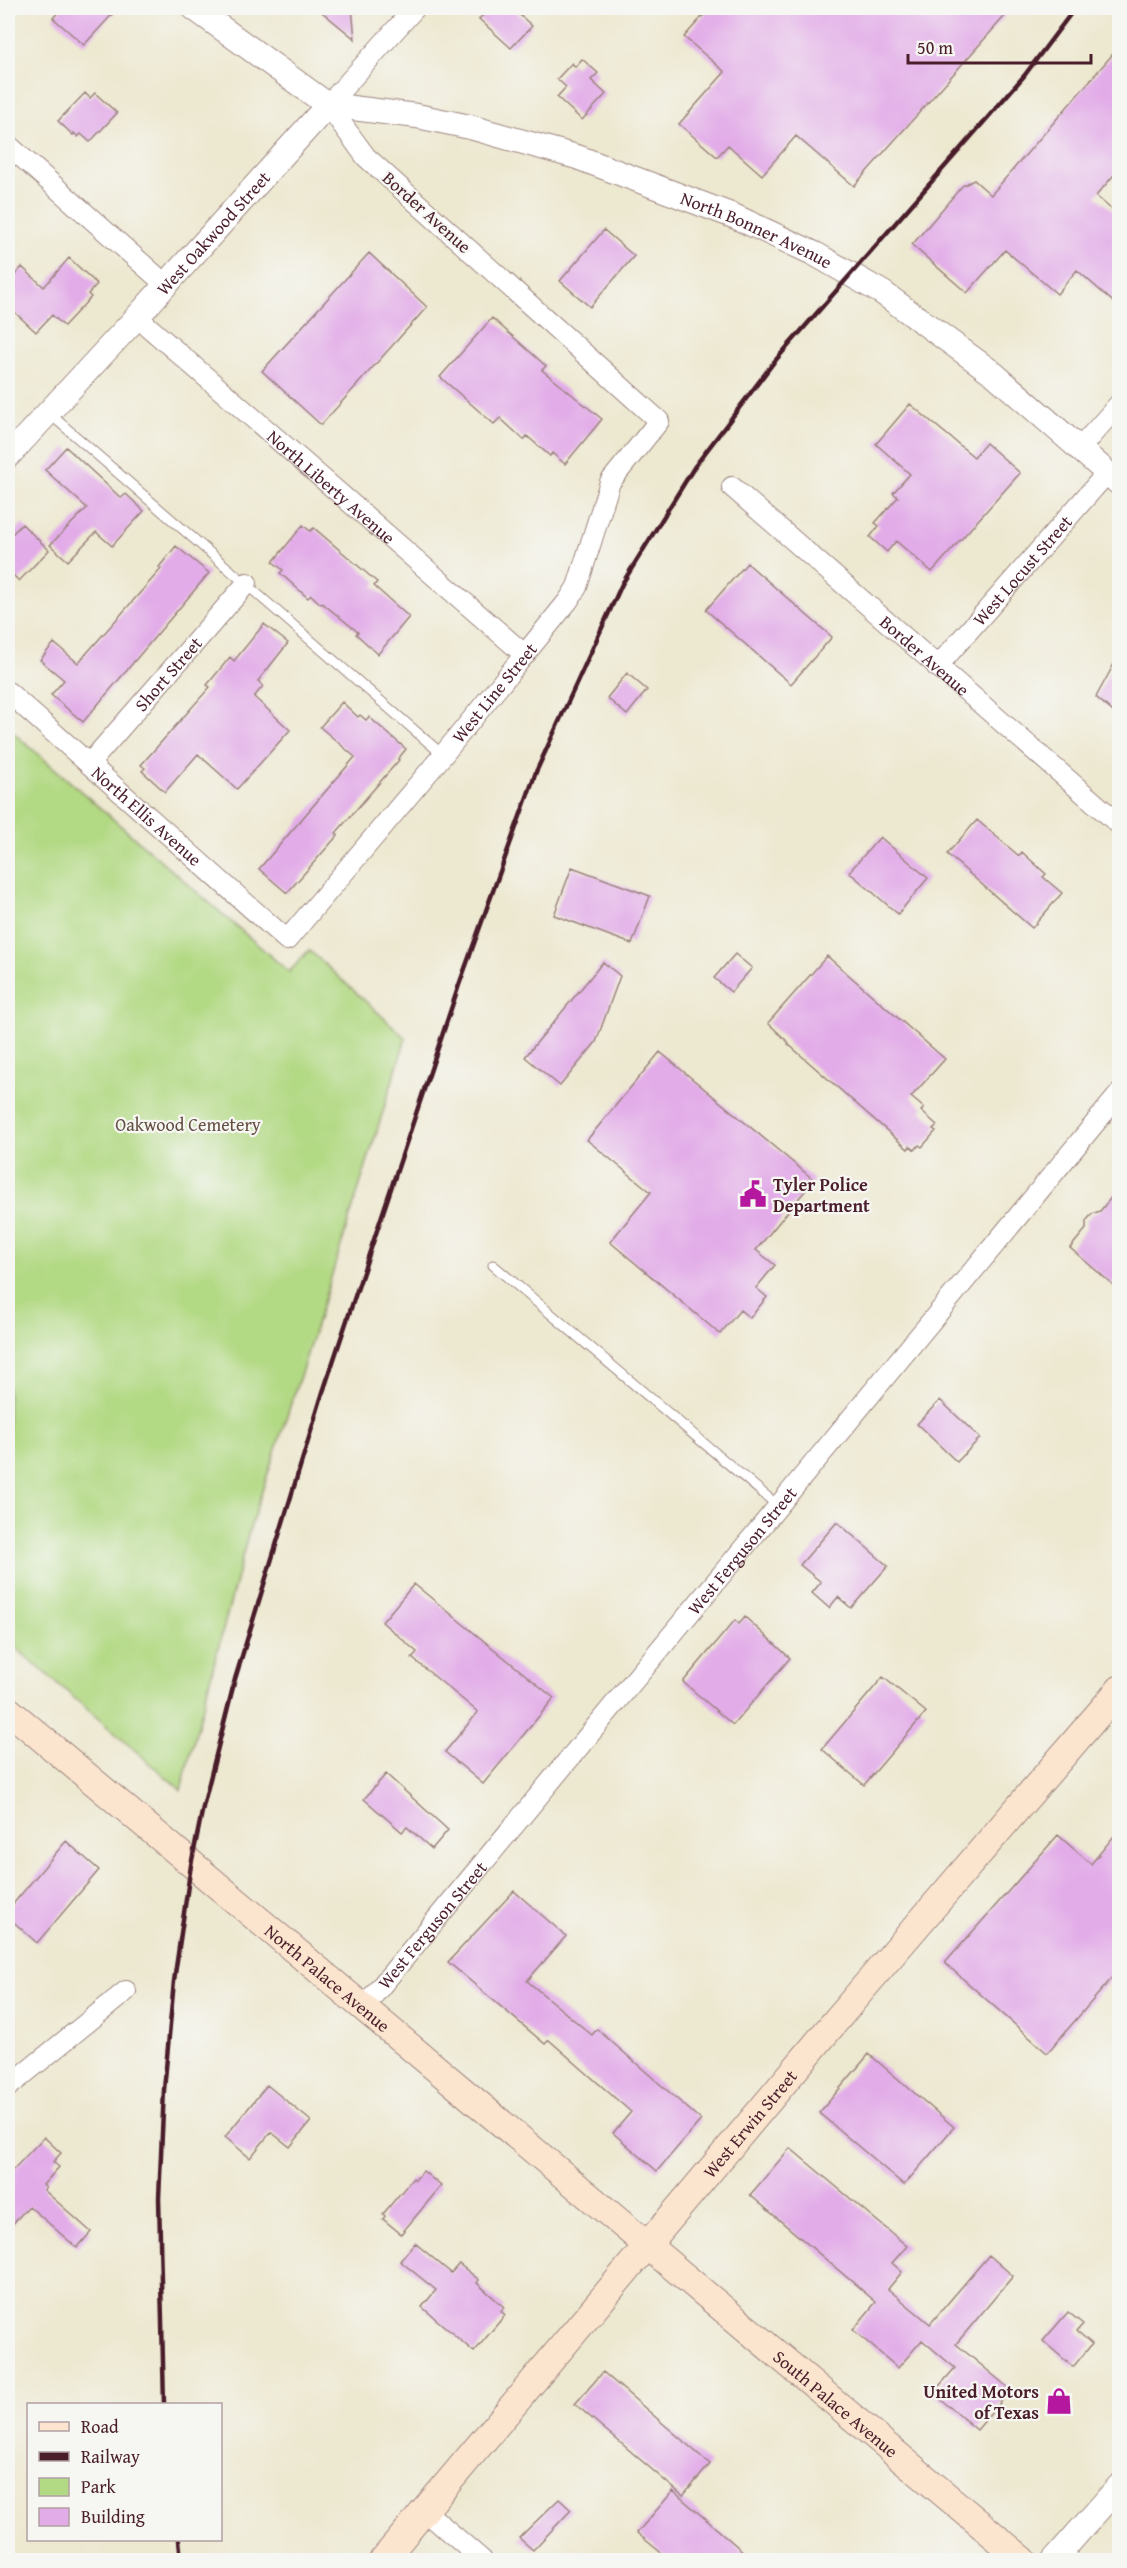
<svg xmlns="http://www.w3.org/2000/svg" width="1127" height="2568" font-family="'Gentium Book Plus',serif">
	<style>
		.green { fill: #b2d984; stroke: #7e7c58; stroke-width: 1.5 }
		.building { fill: #e2ace8 }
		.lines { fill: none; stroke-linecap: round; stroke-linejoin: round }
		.service-casing { stroke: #9c847e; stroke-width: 11 }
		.minor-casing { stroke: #9c847e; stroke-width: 22 }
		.tertiary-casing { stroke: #9c847e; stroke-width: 26 }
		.secondary-casing { stroke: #9c847e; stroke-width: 29 }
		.service { stroke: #fff; stroke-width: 9 }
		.minor { stroke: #fff; stroke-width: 20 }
		.tertiary { stroke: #fff; stroke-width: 24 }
		.secondary { stroke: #fce5cf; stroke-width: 27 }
		.rail { stroke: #4a1f2b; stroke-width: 4.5 }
		.labels { text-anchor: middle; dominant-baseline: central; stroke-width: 4.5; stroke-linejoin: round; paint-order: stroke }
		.street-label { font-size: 18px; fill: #4a1f2b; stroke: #f6f6f2 }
		.park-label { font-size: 18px; fill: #644e41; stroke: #f6f6f2 }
		.poi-label { font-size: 18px; font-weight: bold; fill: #4a1f2b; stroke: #f6f6f2; text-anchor: start }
	</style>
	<rect width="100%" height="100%" fill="#f6f6f2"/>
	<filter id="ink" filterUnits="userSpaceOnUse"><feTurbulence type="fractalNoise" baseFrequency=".0167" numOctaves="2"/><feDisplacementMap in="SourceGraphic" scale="12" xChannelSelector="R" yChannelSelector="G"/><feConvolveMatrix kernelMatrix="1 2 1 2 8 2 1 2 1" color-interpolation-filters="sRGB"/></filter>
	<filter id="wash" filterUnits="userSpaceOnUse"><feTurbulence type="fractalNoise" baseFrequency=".008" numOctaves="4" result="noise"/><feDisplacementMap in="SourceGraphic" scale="24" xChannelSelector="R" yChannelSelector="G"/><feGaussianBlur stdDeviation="1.35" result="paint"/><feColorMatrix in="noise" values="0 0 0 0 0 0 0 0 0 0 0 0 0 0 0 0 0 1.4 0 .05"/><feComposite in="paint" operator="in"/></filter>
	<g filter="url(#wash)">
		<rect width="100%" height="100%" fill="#ede8d0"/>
		<path class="green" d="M8 728 289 972 309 950 406 1038 304 1364 249 1531 181 1790 8 1641Z"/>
		<g id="blocks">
			<path class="building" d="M62 8H118L84 45 53 18Z
				M317 8H352L355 39Z
				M490 8H512L532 26 511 48 479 19Z
				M710 8H1012L854 186 796 136 762 175 728 145 717 157 679 124 725 72 684 37Z
				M1119 47V169L1096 196 1119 216V307L1077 270 1057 294 1005 250 967 293 912 245 962 186 974 180 991 195Z
				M582 59 598 73 591 80 606 94 582 120 557 97 566 87 557 79 572 63 575 67Z
				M85 93 90 98 95 93 117 113 90 142 81 134 78 137 74 133 73 135 58 121Z
				M604 230 634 256 590 307 560 281Z
				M369 253 427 307 321 425 262 371Z
				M69 258 97 284 88 294 91 297 64 326 52 315 36 332 8 306V283L22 267 44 287Z
				M492 318 546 366 542 370 602 419 565 464 552 453 550 456 527 436 524 440 500 418 494 424 440 377Z
				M910 404 974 457 986 443 1020 473 932 572 896 541 887 552 870 537 879 526 875 523 898 497 893 493 910 474 876 444Z
				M66 447 121 498 126 494 144 511 112 546 96 532 68 561 50 545 87 508 45 470Z
				M22 524 49 550 19 581 8 570V538Z
				M303 525 310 531 314 528 377 582 374 586 409 617 378 654 356 634 358 632 322 603 321 604 311 595 308 598 280 573 283 570 273 562Z
				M176 546 209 573 83 722 51 695 64 680 40 660 54 643 78 663 161 569 159 567Z
				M747 563 832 637 791 684 706 610Z
				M264 624 288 643 258 681 263 686 254 697 290 730 237 789 198 754 165 792 142 771 145 768 141 765 210 687 207 685 230 657 234 661Z
				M1119 655V717L1096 697Z
				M627 673 647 690 627 715 607 698Z
				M342 702 358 717 360 715 366 720 369 717 406 749 398 759 399 760 336 833 338 835 287 893 259 869 355 757 320 727Z
				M977 820 1019 856 1022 852 1046 874 1043 877 1062 893 1032 928 947 854Z
				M880 837 928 878 898 914 849 872Z
				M572 867 650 896 632 944 554 915Z
				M735 954 752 968 731 992 714 978Z
				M827 956 945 1059 911 1097 924 1108 921 1111 937 1125 933 1129 936 1131 922 1147 919 1145 915 1150 910 1146 908 1149 788 1044 789 1043 768 1023Z
				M603 962 620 976 596 1042 560 1086 525 1057Z
				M660 1052 814 1180 756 1250 775 1265 756 1288 767 1297 750 1318 740 1310 720 1334 610 1242 651 1192 587 1140Z
				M1119 1188V1290L1070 1248 1086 1229V1221L1092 1214 1100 1211Z
				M940 1400 980 1438 957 1462 917 1424Z
				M837 1522 888 1566 851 1608 838 1597 829 1608 812 1593 821 1582 800 1565Z
				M414 1584 554 1698 483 1784 445 1752 478 1712 412 1658 417 1652 382 1622Z
				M745 1617 790 1658 733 1725 683 1682 735 1620 739 1624Z
				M883 1677 926 1712 864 1785 822 1749Z
				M386 1774 448 1830 432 1849 407 1827 402 1832 364 1799Z
				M1119 1830V1970L1047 2053 945 1963 1058 1835 1091 1864Z
				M66 1841 99 1870 37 1943 8 1917V1910Z
				M514 1891 566 1936 527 1981 592 2035 597 2029 701 2120 657 2171 613 2133 631 2112 549 2040 545 2044 448 1962Z
				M869 2054 954 2127 904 2185 819 2113Z
				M267 2085 311 2121 290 2147 271 2132 250 2158 225 2137Z
				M44 2137 61 2153 53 2162 59 2167 43 2185 46 2188 44 2190 91 2232 77 2248 29 2206 8 2229V2175Z
				M790 2148 907 2246 892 2263 902 2272 888 2289 930 2324 989 2255 1013 2276 956 2344 1011 2390 977 2430 933 2393 955 2368 922 2340 898 2368 853 2330 876 2302 750 2195Z
				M423 2171 441 2186 401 2234 383 2219 385 2216 383 2214 413 2178 415 2180Z
				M415 2243 451 2273 459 2264 479 2280 477 2283 504 2307 501 2311 505 2315 474 2352 422 2307 436 2290 400 2261Z
				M1068 2312 1083 2324 1077 2331 1092 2344 1073 2367 1043 2341Z
				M603 2372 710 2464 683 2496 575 2404Z
				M673 2491 753 2560H670L637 2533Z
				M559 2499 571 2510 533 2550 519 2538Z"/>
		</g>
	</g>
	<g filter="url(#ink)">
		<use href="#blocks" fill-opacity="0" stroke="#9c847e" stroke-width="1.5"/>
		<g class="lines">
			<defs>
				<path id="service" d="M50 414 443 755
					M493 1265 777 1505"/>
				<g id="minor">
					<path d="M8 145 165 284"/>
					<path id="s1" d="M137 317 525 655"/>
					<path d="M1080 448 1120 403"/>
					<path id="s2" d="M732 487 1120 825"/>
					<path id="s3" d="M937 667 1107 473"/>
					<path id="s4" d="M8 692 287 940 443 755 568 601 577 587 610 482 659 421 366 157 328 105 415 8"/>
					<path id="s5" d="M89 764 247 583"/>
					<path id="s6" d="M363 2008 1120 1093"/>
					<path d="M8 2087 126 1991"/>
					<path d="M425 2511 482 2560"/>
				</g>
				<g id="tertiary">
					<path id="s7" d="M194 8 328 105 417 116 470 127 577 157 736 217 815 254 883 293 994 374 1120 484"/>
					<path id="s8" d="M8 456 137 317 328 105"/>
					<path d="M1054 2560 1120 2485"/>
				</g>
				<g id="secondary">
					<path id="s9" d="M8 1710 1023 2560"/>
					<path id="s10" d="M383 2560 860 1992 1120 1689"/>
				</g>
			</defs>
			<use href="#service" class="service-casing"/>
			<use href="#minor" class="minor-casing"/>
			<use href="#tertiary" class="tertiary-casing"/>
			<use href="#secondary" class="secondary-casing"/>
			<use href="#service" class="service"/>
			<use href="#minor" class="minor"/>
			<use href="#tertiary" class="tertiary"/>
			<use href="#secondary" class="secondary"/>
			<path class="rail" d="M164 2404 159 2198 164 2090 174 1981 191 1865 203 1807 235 1679 323 1392 459 985 536 772 622 584 695 466 774 362 1024 76 1075 8
				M179 2540 181 2560"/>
		</g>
	</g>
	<defs>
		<symbol id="civic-bare" viewBox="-9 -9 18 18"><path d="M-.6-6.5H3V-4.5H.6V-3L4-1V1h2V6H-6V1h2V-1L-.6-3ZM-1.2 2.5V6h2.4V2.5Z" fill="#b5179e" stroke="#f6f6f2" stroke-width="2.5" paint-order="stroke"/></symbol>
		<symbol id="shop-bare" viewBox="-9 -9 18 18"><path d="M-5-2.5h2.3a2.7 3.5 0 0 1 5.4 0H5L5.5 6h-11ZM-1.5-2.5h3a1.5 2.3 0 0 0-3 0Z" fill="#b5179e" stroke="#f6f6f2" stroke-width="2.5" paint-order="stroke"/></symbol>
	</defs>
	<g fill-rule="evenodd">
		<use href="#civic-bare" x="734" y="1175" width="38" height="38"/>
		<use href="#shop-bare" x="1040" y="2382" width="38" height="38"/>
	</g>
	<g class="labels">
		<g class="street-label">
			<text transform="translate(427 212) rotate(42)">Border Avenue</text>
			<text stroke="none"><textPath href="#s7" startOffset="614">North Bonner Avenue</textPath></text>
			<text stroke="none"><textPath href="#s8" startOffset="303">West Oakwood Street</textPath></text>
			<text stroke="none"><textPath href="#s1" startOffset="258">North Liberty Avenue</textPath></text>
			<text stroke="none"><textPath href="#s3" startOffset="129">West Locust Street</textPath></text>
			<text stroke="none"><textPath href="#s2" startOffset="256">Border Avenue</textPath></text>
			<text stroke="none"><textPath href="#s5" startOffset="120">Short Street</textPath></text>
			<text stroke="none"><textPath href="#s4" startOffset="696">West Line Street</textPath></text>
			<text stroke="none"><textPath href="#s4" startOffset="186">North Ellis Avenue</textPath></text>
			<text stroke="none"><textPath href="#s6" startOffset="594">West Ferguson Street</textPath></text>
			<text stroke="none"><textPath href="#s6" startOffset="108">West Ferguson Street</textPath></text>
			<text stroke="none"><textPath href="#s9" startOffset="417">North Palace Avenue</textPath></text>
			<text stroke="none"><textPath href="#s10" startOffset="570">West Erwin Street</textPath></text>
			<text stroke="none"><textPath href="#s9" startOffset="1080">South Palace Avenue</textPath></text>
		</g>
		<g class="park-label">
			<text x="188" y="1124">Oakwood Cemetery</text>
		</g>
		<g class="poi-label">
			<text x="773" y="1184">Tyler Police<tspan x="773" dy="21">Department</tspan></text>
			<text x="1039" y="2391" text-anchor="end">United Motors<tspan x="1039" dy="21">of Texas</tspan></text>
		</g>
	</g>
	<rect width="1127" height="2568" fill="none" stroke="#f6f6f2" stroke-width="30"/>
	<rect x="27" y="2403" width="195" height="138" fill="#f6f6f2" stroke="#b1a0a2" stroke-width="1.5"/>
	<rect x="39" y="2422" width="30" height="9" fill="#fce5cf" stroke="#b1a0a2" stroke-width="1.5"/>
	<text x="81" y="2433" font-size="18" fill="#4a1f2b">Road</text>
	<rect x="39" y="2452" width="30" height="9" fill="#4a1f2b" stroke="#b1a0a2" stroke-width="1.5"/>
	<text x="81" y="2463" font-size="18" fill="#4a1f2b">Railway</text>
	<rect x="39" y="2478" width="30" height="18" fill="#b2d984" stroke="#b1a0a2" stroke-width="1.5"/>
	<text x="81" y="2493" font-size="18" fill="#4a1f2b">Park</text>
	<rect x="39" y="2508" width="30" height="18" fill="#e2ace8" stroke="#b1a0a2" stroke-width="1.5"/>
	<text x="81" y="2523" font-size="18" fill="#4a1f2b">Building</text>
	<path d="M908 54v9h183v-9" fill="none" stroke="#4a1f2b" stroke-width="3"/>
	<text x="917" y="54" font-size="18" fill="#4a1f2b" stroke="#f6f6f2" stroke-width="4.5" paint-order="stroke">50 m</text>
</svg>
